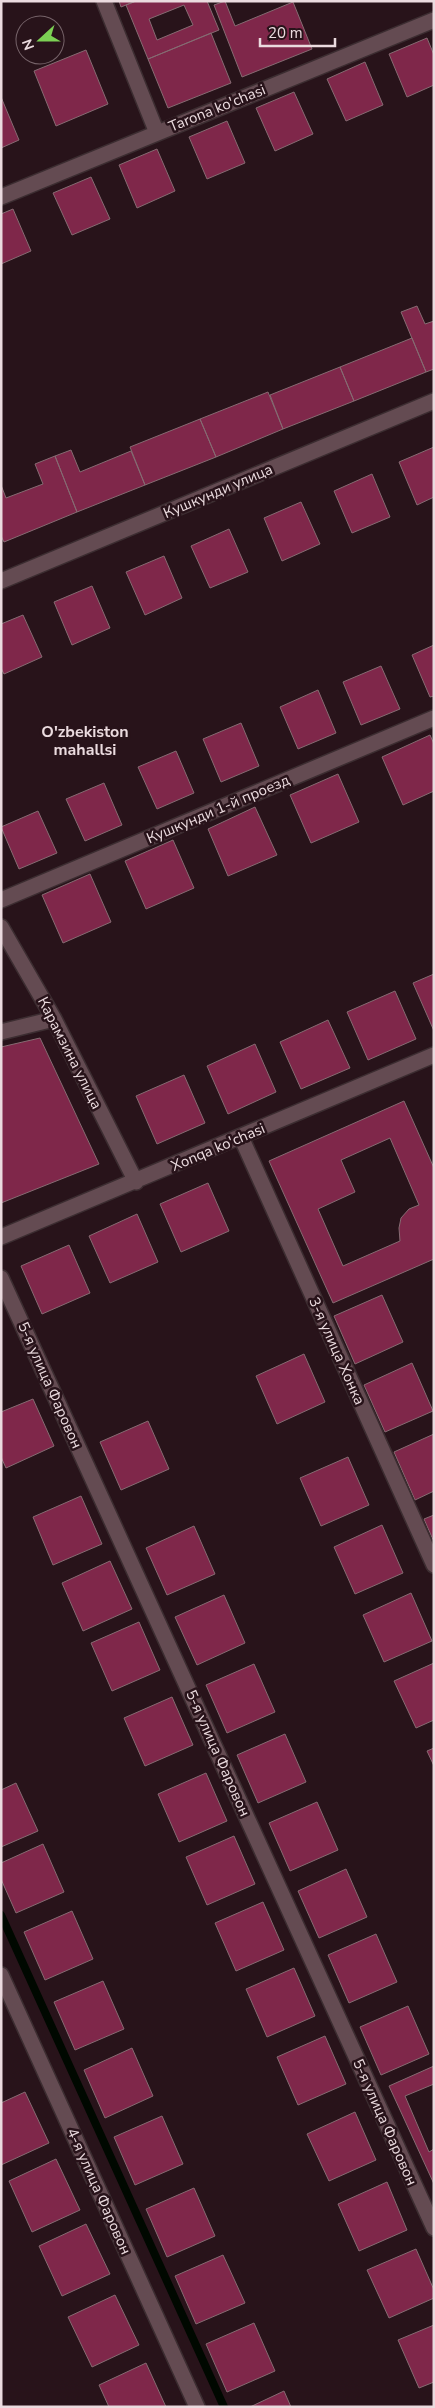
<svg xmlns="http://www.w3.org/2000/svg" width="435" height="2408" font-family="'Nunito Sans',sans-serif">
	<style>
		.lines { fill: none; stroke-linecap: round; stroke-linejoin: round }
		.stream { stroke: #000800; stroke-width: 8 }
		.building { fill: #7f274a; stroke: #866b72; fill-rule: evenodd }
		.street-casing { stroke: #3c2d31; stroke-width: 18 }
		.street { stroke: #644b52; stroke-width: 15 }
		.labels { text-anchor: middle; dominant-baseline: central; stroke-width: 5; stroke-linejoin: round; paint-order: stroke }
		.street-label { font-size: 15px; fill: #ebdbdf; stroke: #28131a }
		.neighbourhood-label { font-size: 16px; font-weight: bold; fill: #ebdbdf; stroke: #28131a }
	</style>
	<rect width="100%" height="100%" fill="#28131a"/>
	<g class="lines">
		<path class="stream" d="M1 1915 224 2407"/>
	</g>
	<path class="building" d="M119 1H136L121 7Z
		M136 1H207L219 30 148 59 126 5ZM184 5 193 25 157 40 149 19Z
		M225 1 235 26 293 2 312 49 242 77 214 5Z
		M211 33 231 83 168 108 148 59Z
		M427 38 434 55V85L407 97 389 54Z
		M86 50 108 104 56 126 34 71Z
		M365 62 383 105 346 121 327 79Z
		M294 92 313 134 275 151 256 108Z
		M1 97 19 140 1 148Z
		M227 121 245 163 207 179 189 137Z
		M157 149 175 191 137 208 119 165Z
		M91 177 110 219 72 235 53 193Z
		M13 209 31 251 1 264V214Z
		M417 306 425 324 434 321V369L426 372 401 312Z
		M412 338 426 372 354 401 340 367Z
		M340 367 354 401 283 429 270 395Z
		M268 392 283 429 216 457 200 419Z
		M200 419 216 457 145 485 130 447Z
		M434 447V497L417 505 399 462Z
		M71 450 80 472 131 451 145 485 77 512 55 456Z
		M55 456 77 512 4 542 1 536V485L6 498 43 484 35 464Z
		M372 474 390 517 352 533 334 491Z
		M301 502 320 544 282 561 264 518Z
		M229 529 248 572 210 588 191 546Z
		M164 556 182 598 145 615 126 572Z
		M92 586 110 628 72 645 54 602Z
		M23 615 42 657 4 674 1 668V624Z
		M434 645V696L430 697 412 655Z
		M381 666 400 709 361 725 343 682Z
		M318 690 336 733 298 749 280 707Z
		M241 723 259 766 221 782 203 739Z
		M430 735 434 744V791L403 805 382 757Z
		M176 751 194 793 157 809 138 767Z
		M338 774 359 822 311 843 290 795Z
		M104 783 122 825 85 841 66 799Z
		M255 807 277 855 228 876 208 829Z
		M38 811 57 853 19 869 1 827Z
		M173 840 194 888 146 909 125 861Z
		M90 874 111 922 63 943 42 895Z
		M434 974V1031L413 983Z
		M395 991 416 1039 368 1060 347 1012Z
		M328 1020 350 1068 301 1089 280 1042Z
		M40 1038 99 1164 1 1203V1047Z
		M255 1044 276 1092 228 1114 207 1066Z
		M184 1075 205 1123 157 1144 136 1096Z
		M404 1101 434 1168V1259L333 1303 269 1161ZM390 1138 419 1205 409 1209 401 1218 399 1228 400 1241 343 1266 318 1209 355 1192 341 1160Z
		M208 1183 229 1231 181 1252 160 1204Z
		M137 1214 158 1262 110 1283 89 1236Z
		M69 1245 90 1293 42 1314 21 1266Z
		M382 1295 403 1342 355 1364 334 1316Z
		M304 1354 325 1402 277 1424 256 1376Z
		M412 1363 433 1411 385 1432 364 1385Z
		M33 1399 54 1446 6 1468 1 1457V1412Z
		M148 1421 169 1469 121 1490 100 1442Z
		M434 1434V1491L415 1500 394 1452Z
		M348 1457 369 1505 321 1526 300 1478Z
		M81 1496 102 1544 53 1565 33 1517Z
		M434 1515V1542L424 1519Z
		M382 1525 403 1573 355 1594 334 1547Z
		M194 1526 215 1574 167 1595 146 1548Z
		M110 1561 132 1609 83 1631 62 1583Z
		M411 1593 432 1641 384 1662 363 1615Z
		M224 1595 245 1643 197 1665 175 1617Z
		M139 1622 160 1670 112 1691 91 1643Z
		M434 1663V1720L416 1728 394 1681Z
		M254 1664 275 1712 227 1733 206 1685Z
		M172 1697 193 1745 145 1766 124 1718Z
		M285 1734 306 1782 258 1803 237 1755Z
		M434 1748V1766L427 1751Z
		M206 1773 227 1821 179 1842 158 1794Z
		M16 1783 38 1831 1 1847V1790Z
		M317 1802 338 1850 290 1871 269 1823Z
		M234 1836 255 1884 207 1905 186 1857Z
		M43 1844 64 1892 16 1913 1 1879V1863Z
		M346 1869 367 1917 319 1938 298 1891Z
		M263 1902 284 1950 236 1971 215 1923Z
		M72 1911 93 1959 45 1980 24 1932Z
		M376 1934 397 1982 349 2003 328 1955Z
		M294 1968 315 2016 267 2037 246 1989Z
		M103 1981 124 2029 75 2050 54 2002Z
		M408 2006 429 2054 381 2075 360 2027Z
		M325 2036 346 2084 298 2105 277 2057Z
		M132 2048 153 2096 105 2118 84 2070Z
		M434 2066V2084L405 2096 429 2152 434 2149V2184L389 2086Z
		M25 2092 49 2143 1 2165V2103Z
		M355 2112 376 2160 329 2181 307 2134Z
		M162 2116 183 2164 135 2185 114 2137Z
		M56 2159 80 2210 32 2232 9 2181Z
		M387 2182 407 2230 359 2251 338 2204Z
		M194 2188 215 2236 167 2257 146 2209Z
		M86 2224 110 2274 62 2296 39 2246Z
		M416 2249 434 2290V2298L389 2318 367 2270Z
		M223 2255 245 2303 196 2324 175 2276Z
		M115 2295 139 2345 92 2367 68 2317Z
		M254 2323 275 2371 227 2392 206 2344Z
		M434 2325V2382L419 2388 398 2340Z
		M146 2363 166 2407H109L99 2385Z
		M284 2391 291 2407H250Z"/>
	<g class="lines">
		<defs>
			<path id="street" d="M104 1 157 133
				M1 197 434 20
				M1 581 434 401
				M1 900 434 718
				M1 927 54 1019 136 1182
				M1 1032 54 1019
				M241 1137 434 1565
				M1 1237 434 1055
				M1 1278 434 2228
				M1 1975 197 2407"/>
		</defs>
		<use href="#street" class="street-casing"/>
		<use href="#street" class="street"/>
	</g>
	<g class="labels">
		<g class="street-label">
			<text transform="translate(217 108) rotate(-22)">Tarona ko'chasi</text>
			<text transform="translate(218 491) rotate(-23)">Кушкунди улица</text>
			<text transform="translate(218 809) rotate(-23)">Кушкунди 1-й проезд</text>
			<text transform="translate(70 1053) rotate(63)">Карамзина улица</text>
			<text transform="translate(218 1147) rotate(-23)">Xonqa ko'chasi</text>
			<text transform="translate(337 1351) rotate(66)">3-я улица Хонка</text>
			<text transform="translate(50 1385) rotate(66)">5-я улица Фаровон</text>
			<text transform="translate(218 1753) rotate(66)">5-я улица Фаровон</text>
			<text transform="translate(385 2122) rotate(66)">5-я улица Фаровон</text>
			<text transform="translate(99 2191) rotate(66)">4-я улица Фаровон</text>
		</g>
		<g class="neighbourhood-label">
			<text x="85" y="732">O'zbekiston<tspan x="85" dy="18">mahallsi</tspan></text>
		</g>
	</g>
	<rect width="435" height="2408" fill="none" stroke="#ebdbdf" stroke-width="5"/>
	<g transform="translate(40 40) rotate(249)"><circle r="24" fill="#28131a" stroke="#766369"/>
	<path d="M0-4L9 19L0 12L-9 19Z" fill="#7cd154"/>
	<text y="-8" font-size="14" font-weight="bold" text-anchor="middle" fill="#ebdbdf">N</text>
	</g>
	<path d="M260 38v8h75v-8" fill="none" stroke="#ebdbdf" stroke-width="2.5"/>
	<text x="268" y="38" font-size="15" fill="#ebdbdf" stroke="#28131a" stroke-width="4" paint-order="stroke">20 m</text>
</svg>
